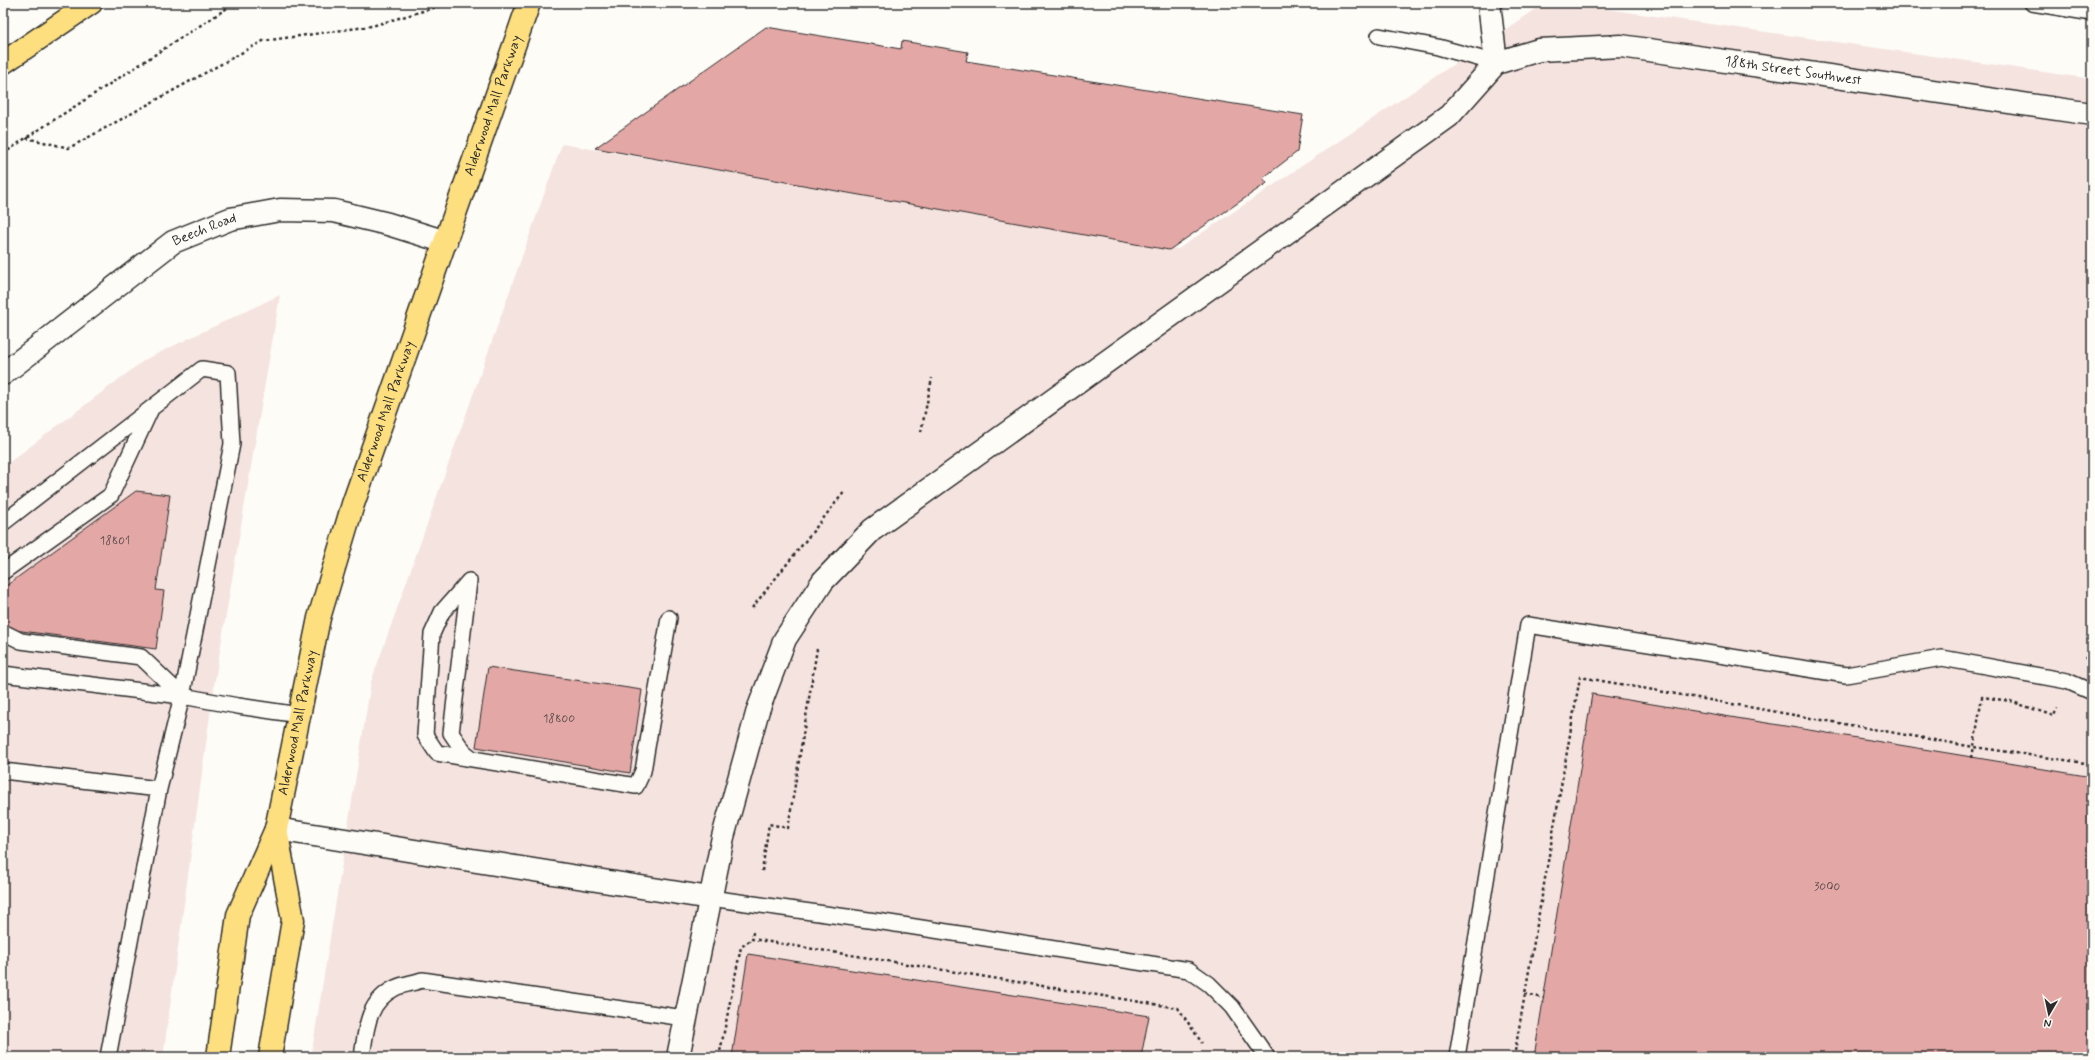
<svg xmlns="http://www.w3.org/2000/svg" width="2095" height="1060" font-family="Mynerve,sans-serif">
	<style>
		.built { fill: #f5e3df }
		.building { fill: #e3a8a6; stroke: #2b2b2b }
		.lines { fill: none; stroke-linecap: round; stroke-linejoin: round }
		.lane-casing { stroke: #2b2b2b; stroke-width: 18 }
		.street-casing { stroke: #2b2b2b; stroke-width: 25 }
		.primary-casing { stroke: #2b2b2b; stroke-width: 25 }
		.highway-casing { stroke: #2b2b2b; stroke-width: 25 }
		.path { stroke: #2b2b2b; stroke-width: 2.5; stroke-dasharray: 3 3; stroke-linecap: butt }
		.lane { stroke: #fdfcf7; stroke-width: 15 }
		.street { stroke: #fdfcf7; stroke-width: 22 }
		.primary { stroke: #fddf80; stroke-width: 22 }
		.highway { stroke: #fddf80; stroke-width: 22 }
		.labels { text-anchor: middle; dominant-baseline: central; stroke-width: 3.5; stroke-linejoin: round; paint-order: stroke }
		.number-label { font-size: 12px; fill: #594a4a }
		.street-label { font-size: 14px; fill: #2b2b2b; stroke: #fdfcf7 }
	</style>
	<rect width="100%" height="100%" fill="#fdfcf7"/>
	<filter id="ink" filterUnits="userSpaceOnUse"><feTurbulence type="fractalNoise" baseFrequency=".025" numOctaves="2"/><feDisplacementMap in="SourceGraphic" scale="8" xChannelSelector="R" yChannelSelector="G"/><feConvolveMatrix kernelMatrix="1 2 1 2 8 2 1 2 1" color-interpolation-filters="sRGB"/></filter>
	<g filter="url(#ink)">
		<path class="built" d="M1545 3H1564L2092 79V1057H311L371 682 562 144 1178 249Z
			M280 295 214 686 163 1057H3V467L146 359Z"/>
		<path class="building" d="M766 27 901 49 902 41 968 52 966 61 1303 115 1297 152 1263 178 1267 183 1169 250 595 148Z
			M136 491 170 495 156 590 164 591 156 649 7 629 3 624V588Z
			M488 667 642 690 630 773 476 747Z
			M1592 694 2092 777V1057H1534Z
			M748 954 1149 1016 1141 1057H732Z"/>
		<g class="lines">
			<defs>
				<path id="lane" d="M2032 3 2092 13
					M1379 36 1438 47 1496 63
					M3 523 202 369 228 373 232 444 182 696 159 789 108 1057
					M3 572 111 495 150 411
					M469 581 451 733 464 752 473 759 636 786 643 771 669 618
					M469 581 442 612 432 634 425 735 437 753 473 759
					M3 632 21 641 141 657 182 696
					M3 674 182 696 238 706 299 715
					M3 771 159 789
					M710 898 883 922 1189 970 1209 984 1232 1007 1267 1057
					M362 1057C366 1029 367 1002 395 988 403 984 414 983 422 980L684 1018
					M1457 1057 1528 625 1846 675 1942 658 2067 681 2092 692"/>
				<g id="street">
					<path d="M1489 3 1496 63"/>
					<path id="s1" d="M1496 63 1539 50 1621 46 2092 114"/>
					<path id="s2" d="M3 374 173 242 230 219 280 210 334 211 388 224 446 242"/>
					<path d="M276 829 710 898"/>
					<path d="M678 1057 723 837 758 710 785 639 823 581 872 530 1449 116 1496 63"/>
				</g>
				<g id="primary">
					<path id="s3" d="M218 1057 238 915 276 829 319 618 353 504 529 3"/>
					<path d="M270 1057 293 920 276 829"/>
				</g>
				<path id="highway" d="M3 63 91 3"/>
			</defs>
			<use href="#lane" class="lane-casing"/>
			<use href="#street" class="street-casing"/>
			<use href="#primary" class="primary-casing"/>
			<use href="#highway" class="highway-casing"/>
			<path class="path" d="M26 138 69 148 263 41 372 26 450 3
				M3 154 26 138 235 3
				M921 432 932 378
				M752 608 845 491
				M2085 659 2092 650
				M1972 758 1982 697 2010 701 2054 716 2057 708
				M762 871 769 824 788 828 817 649
				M753 932 752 939 1178 1008 1202 1043
				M1525 994 1544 998
				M719 1057 741 947 752 939
				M1514 1057 1580 677 1974 747 2092 764"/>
			<use href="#lane" class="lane"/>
			<use href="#street" class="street"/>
			<use href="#primary" class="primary"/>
			<use href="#highway" class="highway"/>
		</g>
	</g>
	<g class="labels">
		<g class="number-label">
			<text x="115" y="541">18801</text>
			<text x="559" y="719">18800</text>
			<text x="1827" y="887">3000</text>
		</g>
		<g class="street-label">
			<text stroke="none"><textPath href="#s1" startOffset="301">188th Street Southwest</textPath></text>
			<text stroke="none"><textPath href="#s3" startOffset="994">Alderwood Mall Parkway</textPath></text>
			<text stroke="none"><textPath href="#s2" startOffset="249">Beech Road</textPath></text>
			<text stroke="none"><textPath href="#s3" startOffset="670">Alderwood Mall Parkway</textPath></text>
			<text stroke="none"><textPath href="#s3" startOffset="346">Alderwood Mall Parkway</textPath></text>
		</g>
	</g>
	<rect width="2095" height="1060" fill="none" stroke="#fdfcf7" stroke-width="16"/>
	<rect x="8" y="8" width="2079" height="1044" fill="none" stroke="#2b2b2b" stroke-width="1.5" filter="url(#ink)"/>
	<g transform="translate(2049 1014) rotate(189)" stroke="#fdfcf7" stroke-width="3" paint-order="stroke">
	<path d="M0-3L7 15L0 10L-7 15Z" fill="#2b2b2b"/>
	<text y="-6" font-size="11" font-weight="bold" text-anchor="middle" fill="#2b2b2b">N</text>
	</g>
</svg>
